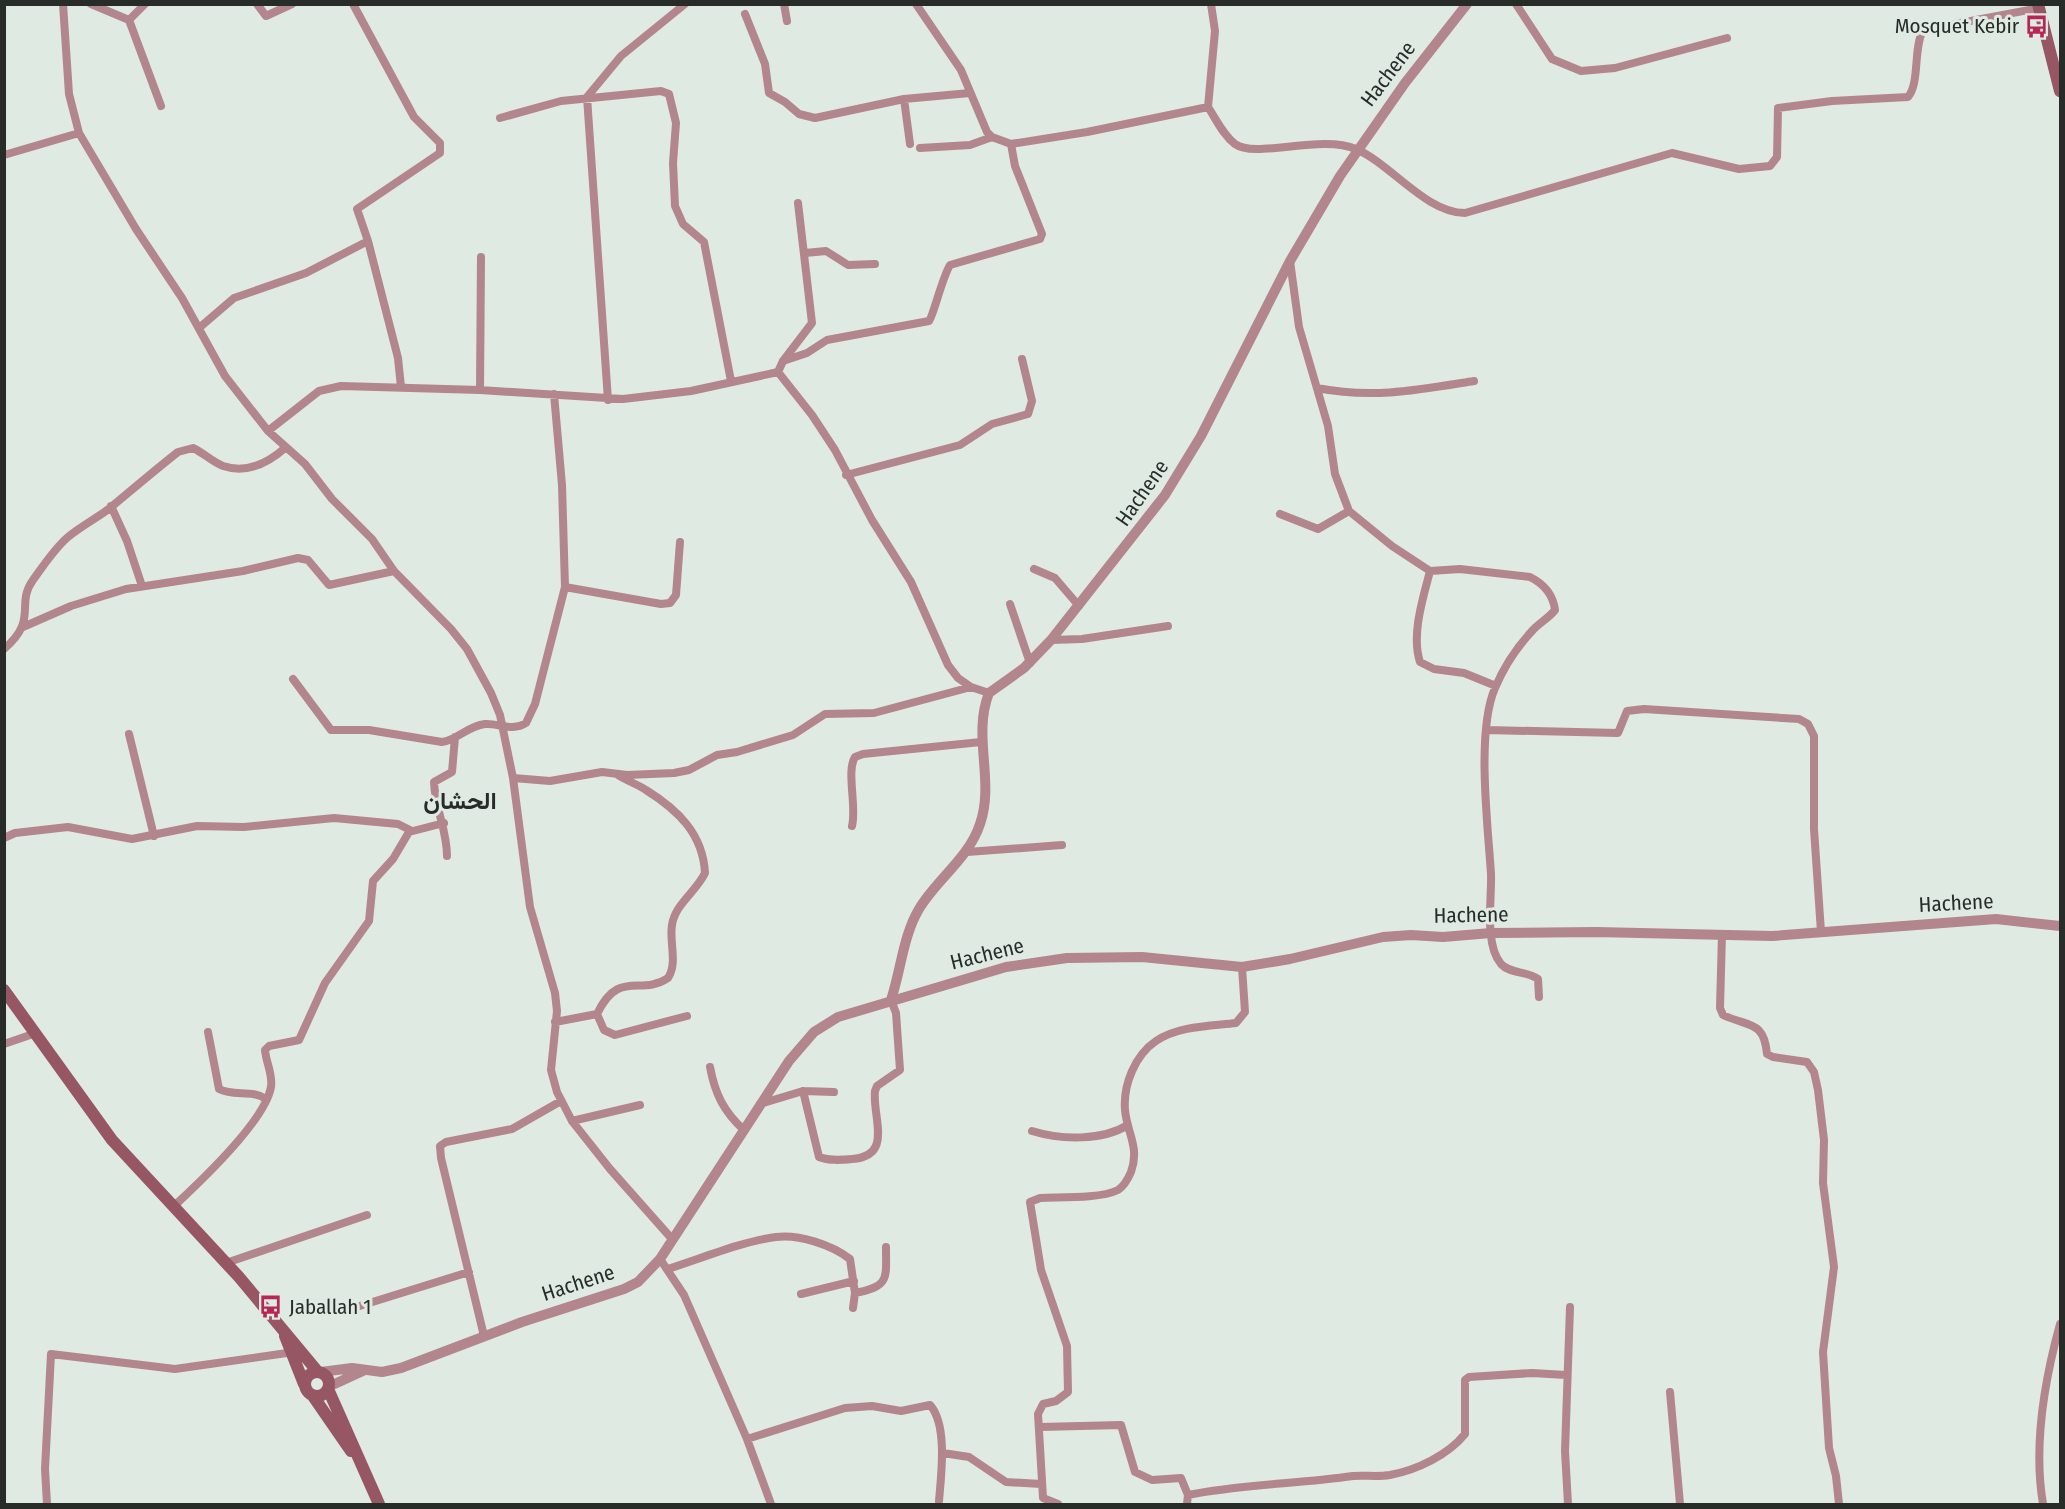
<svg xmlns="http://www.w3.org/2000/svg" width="2065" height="1509" font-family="'Fira Sans Condensed',Vazirmatn,sans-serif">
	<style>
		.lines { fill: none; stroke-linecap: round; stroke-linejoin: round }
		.minor { stroke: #b3858d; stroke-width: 8 }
		.tertiary { stroke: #b3858d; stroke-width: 10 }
		.secondary { stroke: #975663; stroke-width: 12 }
		.labels { text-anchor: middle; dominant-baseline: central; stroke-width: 6; stroke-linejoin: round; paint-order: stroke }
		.poi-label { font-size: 21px; fill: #282c29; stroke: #deeae2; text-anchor: end }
		.street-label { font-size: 21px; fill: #282c29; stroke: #deeae2 }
		.quarter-label { font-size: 24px; font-weight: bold; fill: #282c29; stroke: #deeae2 }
	</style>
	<rect width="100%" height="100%" fill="#deeae2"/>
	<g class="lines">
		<path class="minor" d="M63 4 69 94 79 133 136 229 182 298 225 376 268 431 305 464 332 499 372 539 394 571 451 629 467 649 491 693 500 715 513 778 530 907 555 993 557 1011 551 1070 557 1092 572 1121 610 1169 672 1239
			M91 4 129 20 145 4
			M257 4 266 16 292 4
			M784 4 787 21
			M916 4 961 70 987 132 992 137 1011 144 1087 132 1208 107C1216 119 1223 135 1235 144 1255 159 1321 134 1356 149 1391 164 1426 213 1465 213L1672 153 1739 169 1770 166 1777 157 1778 108 1832 101 1908 97C1920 83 1913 49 1923 30L2039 8
			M1516 4 1552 59 1581 71 1615 68 1727 38
			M745 14 765 64 769 93 785 102 799 114 815 118 904 99 970 93
			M129 20 161 106
			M904 99 910 144
			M1208 107 1215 31 1211 4
			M500 118 561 101 661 91 669 94 676 123 673 163 675 206 683 224 704 242 731 381
			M920 148 970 145 992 137
			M4 155 79 133
			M368 241 398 358 401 387
			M805 253 826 251 848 265 875 264
			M1290 261 1299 327 1328 426 1335 474 1349 511 1392 546 1430 571 1460 569 1530 577C1544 584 1553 594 1555 610 1549 618 1539 623 1532 631 1517 647 1503 669 1495 688 1476 732 1488 826 1491 874 1492 898 1484 944 1501 964 1510 974 1527 971 1538 979L1539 997
			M199 328 234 298 306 273 368 241 357 209 440 153V143L414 117 353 4
			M783 361 807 353 827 340 929 321C933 317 942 278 950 265L1040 239 1042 234 1015 166 1011 144
			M778 372 783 361 812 323 798 203
			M1317 388C1373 399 1418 390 1474 381
			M480 390 481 257
			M608 400 587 97 621 56 685 4
			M268 431 319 391 341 386 480 390 623 399 691 391 778 372 812 415 835 450 872 520 911 582 948 665 958 678 971 687 989 693
			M846 475 960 445 992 424 1028 414 1032 401 1022 359
			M111 506 127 541 142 586
			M1280 514 1318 529 1349 511
			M1034 569 1055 578 1079 606
			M1430 571C1423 598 1411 635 1420 662L1434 669 1464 673 1496 686
			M565 587 661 604 670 603 676 595 680 542
			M1010 604 1030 663
			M23 627 71 606 126 589 243 571 298 558 308 560 329 585 394 571
			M1051 640 1082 639 1168 626
			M4 649C39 619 15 605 33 580 44 565 54 549 68 537 81 526 97 518 110 508 133 489 155 470 178 452L193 448C204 453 212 462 223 466 247 474 268 463 285 448
			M293 679 331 730H369L442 742C458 740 467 726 485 724 499 723 512 732 526 723L535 704 565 587 562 485 554 394
			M1487 730 1618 733 1627 711 1644 709 1799 719 1808 724 1814 736V829L1821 932
			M129 734 154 836
			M513 778 550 781 602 772 627 775 674 773 689 770 717 755 737 752 793 735 825 714 874 713 971 687
			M852 826C857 807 846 771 855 757L863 754 981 742
			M4 838 15 833 68 827 132 839 197 826 244 827 334 818 398 824 412 831
			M967 852 1062 845
			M447 856C447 829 435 809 434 782L452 772 455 737
			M1722 934 1720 1008 1723 1015C1748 1027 1764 1020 1767 1054L1773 1057 1807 1062 1814 1072 1818 1090 1824 1140 1823 1183 1834 1267 1823 1352 1829 1448 1836 1476 1839 1504
			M597 1014 604 1030 615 1035 687 1016
			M555 1022 597 1014C619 968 640 997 668 978 678 963 669 942 672 925 675 904 696 892 705 873 703 834 678 810 646 790 637 784 627 781 618 775
			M208 1032 219 1089C234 1097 252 1089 266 1099
			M4 1044 36 1033
			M710 1067C715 1094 724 1112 744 1130
			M803 1091 819 1157C829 1161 841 1160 852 1159 894 1156 872 1117 875 1091L877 1086 900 1070 896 1013 891 1000
			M760 1104 803 1091 834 1092
			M572 1121 640 1105
			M1032 1131C1061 1140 1102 1141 1128 1125
			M173 1207C199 1183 265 1121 271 1087 273 1074 266 1063 265 1050L269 1046 299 1040 325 983 369 921 373 881 393 859 409 832 444 823
			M660 1259 684 1295 747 1439 771 1504
			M226 1263 367 1215
			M668 1269C700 1259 743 1241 776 1237 799 1234 832 1245 850 1259L855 1293 853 1308
			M855 1293C890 1286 886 1279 886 1247
			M801 1294 854 1281
			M350 1309 469 1272
			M484 1336 441 1158 440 1146 446 1142 512 1129 561 1101
			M1670 1392 1680 1504
			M1040 1427 1121 1425 1135 1472 1152 1480 1181 1478 1188 1495 1187 1504
			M747 1439 845 1408 872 1406 901 1411 930 1405C948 1425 941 1476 939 1501
			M943 1453 969 1457 1006 1482 1041 1484
			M1188 1495C1242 1484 1298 1484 1353 1476 1365 1475 1377 1477 1390 1475 1417 1470 1448 1455 1465 1434V1380L1469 1377 1532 1373 1566 1375
			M47 1504 45 1469 51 1354 175 1369 294 1352
			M1058 1504 1043 1498 1038 1414 1043 1404 1056 1401 1068 1392 1067 1346 1041 1270 1030 1202 1040 1198C1061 1197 1099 1199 1118 1190 1124 1186 1128 1179 1131 1172 1140 1147 1127 1133 1125 1110 1123 1085 1135 1055 1156 1041 1178 1026 1210 1026 1236 1023L1245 1012 1242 967
			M1568 1504 1565 1451 1570 1307
			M2043 1504C2033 1445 2044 1382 2060 1324"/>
		<path class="tertiary" d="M891 1000C901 970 903 936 919 909 937 879 969 858 980 824 995 781 972 736 989 693L1024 668 1051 640 1165 495 1201 436 1290 261 1340 176 1405 83 1467 4
			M321 1372 352 1368 382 1372 401 1368 522 1322 624 1289 638 1282 660 1259 789 1061 814 1032 838 1017 1006 967 1067 958 1142 957 1242 967 1290 959 1383 937 1411 935 1443 937 1491 933 1596 932 1772 936 1996 919 2060 926
			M328 1387 365 1370"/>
		<path class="secondary" d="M2038 4 2060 91
			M4 990 112 1140 239 1277 318 1372
			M285 1336 304 1384
			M305 1384a12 12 0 1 1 24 0a12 12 0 1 1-24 0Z
			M328 1389 379 1504
			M313 1396 351 1451"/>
	</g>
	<defs>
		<symbol id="bus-bare" viewBox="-9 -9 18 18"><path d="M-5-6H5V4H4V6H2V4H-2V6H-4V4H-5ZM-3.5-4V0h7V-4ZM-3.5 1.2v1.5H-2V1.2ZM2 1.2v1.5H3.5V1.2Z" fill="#b62755" stroke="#deeae2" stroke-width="2.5" paint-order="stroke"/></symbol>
	</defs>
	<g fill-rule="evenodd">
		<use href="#bus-bare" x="2020" y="10" width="33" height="33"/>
		<use href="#bus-bare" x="254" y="1290" width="33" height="33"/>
	</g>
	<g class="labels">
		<g class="poi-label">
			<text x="2019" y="26">Mosquet Kebir</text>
			<text x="289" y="1307" text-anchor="start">Jaballah 1</text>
		</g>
		<g class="street-label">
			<text transform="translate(1388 74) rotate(-53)">Hachene</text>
			<text transform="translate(1142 493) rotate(-55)">Hachene</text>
			<text transform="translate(1956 903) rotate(-3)">Hachene</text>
			<text transform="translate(1471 915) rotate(-1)">Hachene</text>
			<text transform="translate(987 954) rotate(-14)">Hachene</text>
			<text transform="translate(578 1283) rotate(-18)">Hachene</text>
		</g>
		<g class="quarter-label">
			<text x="460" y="801">الحشان</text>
		</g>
	</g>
	<rect width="2065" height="1509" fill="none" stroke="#282c29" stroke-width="12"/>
</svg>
